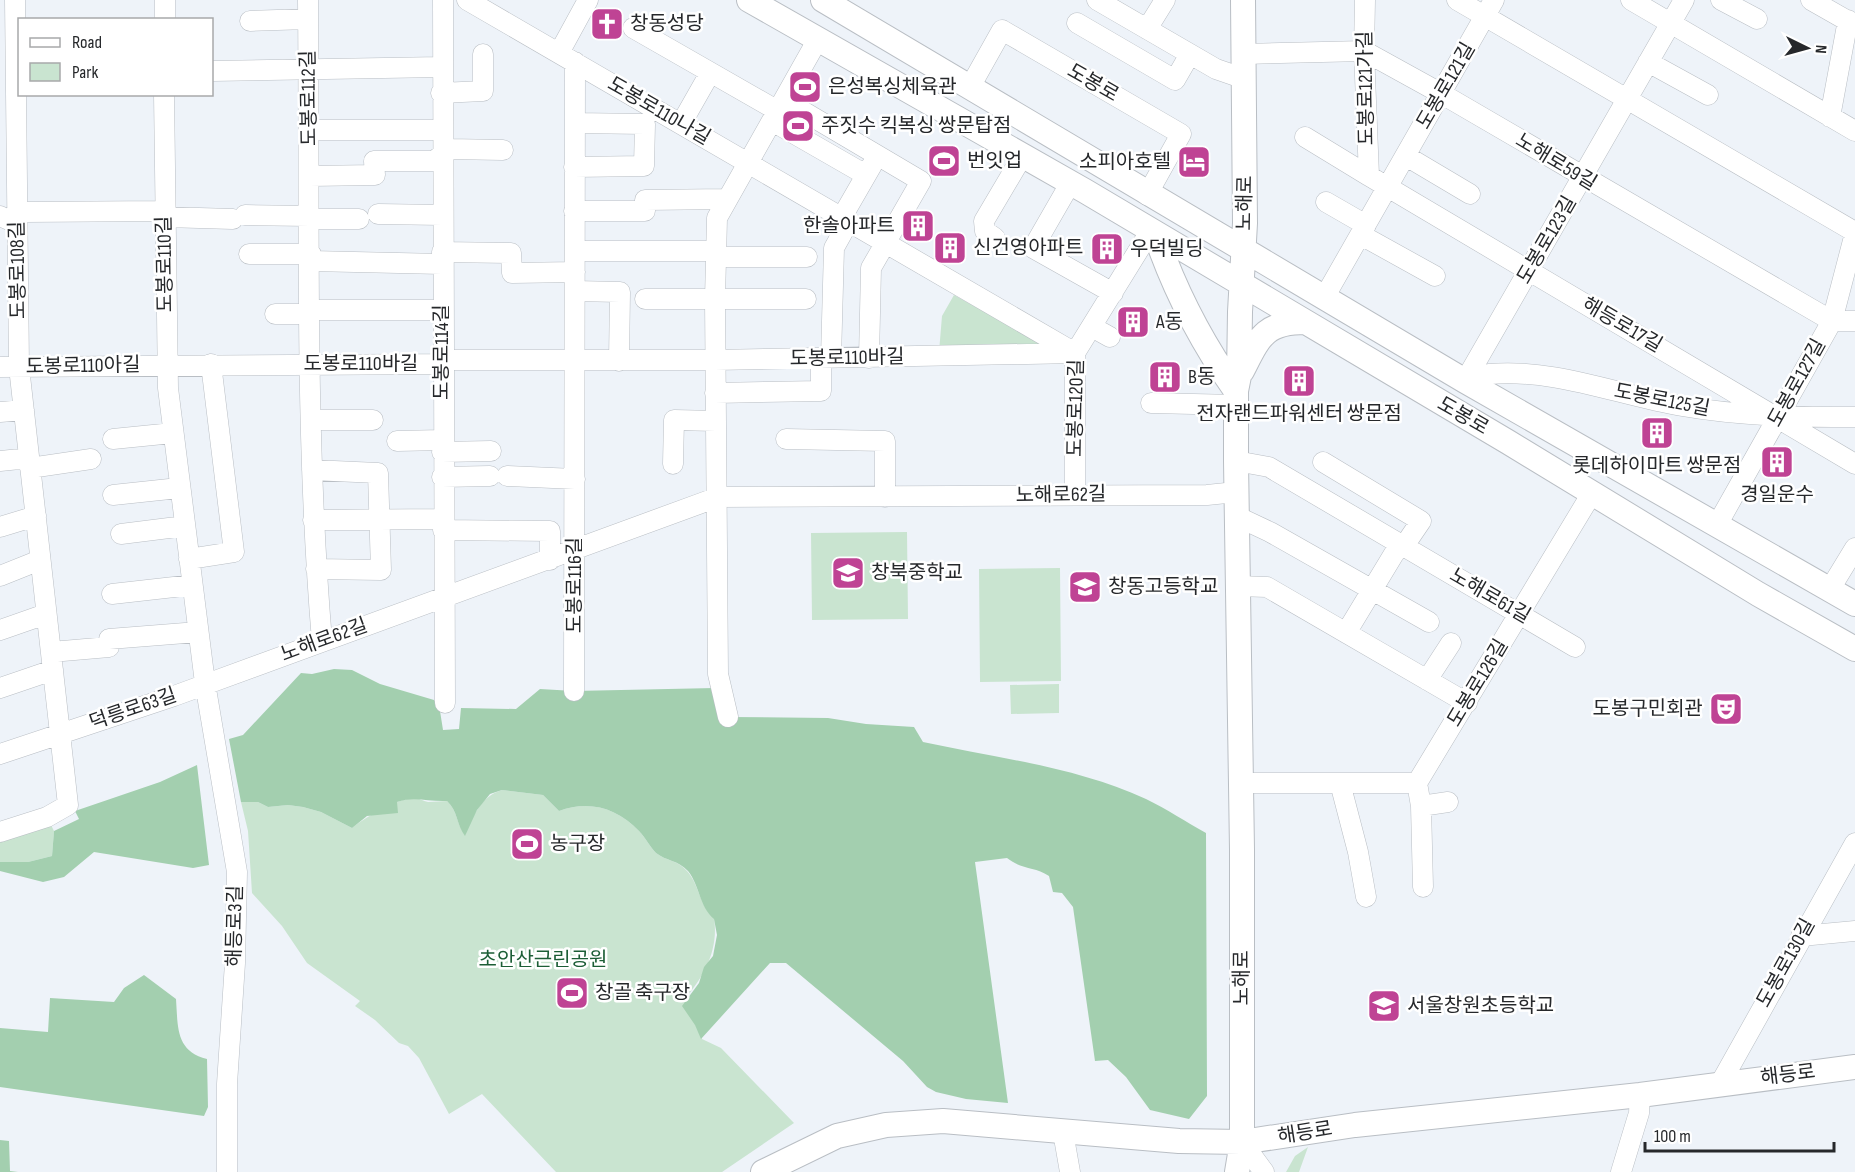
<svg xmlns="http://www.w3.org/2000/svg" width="1855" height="1172" font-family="'Sofia Sans Condensed','Noto Sans KR',sans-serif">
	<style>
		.green { fill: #c9e4d0 }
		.forest { fill: #a3cfaf }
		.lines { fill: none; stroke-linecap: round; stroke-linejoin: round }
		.minor-casing { stroke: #b9bec4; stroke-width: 21 }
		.major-casing { stroke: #b9bec4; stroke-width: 26 }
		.minor { stroke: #fff; stroke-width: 20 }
		.major { stroke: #fff; stroke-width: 24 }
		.labels { text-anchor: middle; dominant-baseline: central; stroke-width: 5; stroke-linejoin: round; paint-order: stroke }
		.poi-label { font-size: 20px; fill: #26282b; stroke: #fff; text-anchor: start }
		.street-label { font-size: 20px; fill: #26282b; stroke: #fff }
		.park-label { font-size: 20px; fill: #1c5e36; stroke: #fff }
	</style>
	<rect width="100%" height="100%" fill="#eef3f9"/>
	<path class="green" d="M954 295 1053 349 939 352 942 316Z
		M907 532 908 619 812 620 811 533Z
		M1060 568 1061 681 980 682 979 569Z
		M1059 684V713L1011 714 1010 685Z
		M502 790 543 795 559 811C589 800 617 808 639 831 646 838 649 846 656 853 666 861 678 860 687 871 700 886 699 905 714 918 719 950 704 977 684 1000L702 1039 721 1048 794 1123 722 1172H556L482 1094 449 1114 419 1058 408 1046 399 1043 375 1020 355 1006 360 1001 307 963 282 926 252 893 248 831 241 802H258L268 807 288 805 303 807 321 812 352 828C362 819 400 797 414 798 419 798 423 801 428 802 434 802 441 801 447 801 458 811 456 824 465 835 474 815 480 797 502 790Z
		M47 817 54 831 52 856 28 862H0V833Z
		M1308 1147 1299 1172H1286L1295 1156Z"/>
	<path class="forest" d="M334 669 352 670 380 684 434 700 440 711 443 730 459 729 461 708 516 709 540 689 574 691 715 688 728 717 828 718 866 724 914 727 923 742C997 758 1077 767 1146 799 1167 809 1186 822 1206 833L1207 1096 1189 1119 1150 1110 1126 1077 1108 1060 1095 1061 1073 907 1062 893 1053 892 1049 876C1034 866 1022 870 1007 858L975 862 1008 1103 966 1099 936 1092 927 1087 903 1061 786 963H770L701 1039 695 1025 682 1006 699 983 704 967 713 956 717 935 714 919C699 906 700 886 688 871 678 860 666 861 656 853 649 846 646 838 639 831 617 808 589 800 559 811L543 795 502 790 490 794 477 810 465 836C456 824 458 811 447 801 429 802 414 796 397 802L398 813 367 816 352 828 321 812 303 807 288 805 268 807 258 802H241L229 739 243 735 301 673 312 674Z
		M197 765 209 865 193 868 94 852 64 877 43 882 0 871V862H28L52 856 54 831 79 819 75 811 160 782Z
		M144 975 176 999C178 1026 175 1051 207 1059L208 1107 204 1116 0 1087V1028L48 1032 50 998 114 1002 124 988Z
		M0 1140 9 1141 10 1171 18 1172H0Z"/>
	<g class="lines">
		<defs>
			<path id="minor" d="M308 0C310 214 304 428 322 641
				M443 0 445 703
				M467 0 1075 353
				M1097 0 1216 69 1245 79
				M1365 0 1364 51 1369 176 1855 464
				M1457 0 1855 232
				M1631 0 1855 131
				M1721 0 1757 19
				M1811 0 1855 25
				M165 20V0
				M250 21 308 19
				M1077 23 1175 80 1190 54
				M633 28 778 111
				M1147 29 1165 0
				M559 53 588 0
				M1244 54 1364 51 1442 94 1832 321H1855
				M1648 62 1708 95
				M212 71 441 67
				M970 87 1002 30 1181 134 1147 195
				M441 93 483 91V54
				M164 94 168 388 205 683 237 872 235 963 227 1084V1172
				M784 100 921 181 871 268 869 358
				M1830 117 1848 20
				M772 121 866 175
				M681 124 710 73
				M310 130H442
				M1305 137 1369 176
				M1406 156 1470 194
				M574 167 644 166 645 124 575 123
				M310 176 375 175 374 161H434L449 149 503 150
				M1071 182 1033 248 1113 293
				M1326 202 1366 225
				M574 211H645V200L726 199
				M378 214 442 215
				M245 215 310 216
				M0 216 11 221 24 212 164 211
				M165 217 233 219
				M842 217 872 165
				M310 219H359
				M1361 235 1435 276
				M995 238 985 231 984 221 1023 155
				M575 251H715
				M442 252 511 253 512 273 575 272
				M249 254H311
				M716 257H807
				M311 261 442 264
				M575 291 620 292 619 361
				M1324 298 1494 0
				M645 299H806
				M309 310H442
				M275 314H309
				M1092 327 1110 337
				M831 358 834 248 849 221
				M0 367 438 364 452 360H715L1075 353
				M1465 381 1684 0
				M1474 386 1489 374C1554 368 1618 395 1682 406 1739 416 1797 417 1855 417
				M715 393 821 391V358
				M1151 403 1236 405
				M0 412 24 410
				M311 420H373
				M113 439 173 433
				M786 439 885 441V497
				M397 441 442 440
				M442 452 491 451
				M0 461 29 458
				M1236 461 1269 467 1575 647
				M1323 462 1421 521 1404 546 1395 552 1346 633
				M673 464 674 420 716 421
				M30 468 91 459
				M312 470 378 473 381 570 316 569
				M507 476 575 479
				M442 477 490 476
				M1075 494V353L1151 230
				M113 495 179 488
				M1236 516 1270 532 1429 622
				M313 520 443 519
				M1717 525 1832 321 1855 233
				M0 527 36 516
				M443 530 550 531V560
				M121 534 185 526
				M189 559 234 552 211 364
				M0 576 40 560
				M1237 586 1267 587 1467 703
				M1830 589 1855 548
				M112 594 192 585
				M0 630 46 614
				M51 652 109 647V639L198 632
				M1427 680 1451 643
				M0 688 53 670
				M574 691 575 62
				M728 717 718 674 715 299 717 218 818 39
				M0 754 174 696 718 497 1207 495 1236 492
				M1241 783H1417
				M1340 783 1358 852 1366 897
				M1421 806 1448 802
				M0 832 47 817 68 805 19 367 15 0
				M1423 887 1421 806 1417 783 1592 493
				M1801 936 1855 931
				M1720 1084 1855 843
				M1063 1132 1070 1172
				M1242 1142 1264 1172
				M1621 1172 1639 1113 1640 1095"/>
			<path id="major" d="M749 0 1085 191 1508 442 1758 594 1855 649
				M823 0 1465 381 1855 604
				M1155 233C1174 289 1202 343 1236 391
				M1242 371C1259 338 1264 322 1305 322
				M763 1172 837 1136 886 1125 943 1121 1179 1141 1242 1142 1355 1125 1640 1095 1855 1067
				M1237 1172 1242 1142V850L1236 461V391L1239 376 1240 312 1245 223 1243 0"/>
		</defs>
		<use href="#minor" class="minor-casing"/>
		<use href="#major" class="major-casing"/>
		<use href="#minor" class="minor"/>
		<use href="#major" class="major"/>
	</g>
	<defs>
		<symbol id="church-square" viewBox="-11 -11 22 22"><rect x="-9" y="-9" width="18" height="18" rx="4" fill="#bf4394" stroke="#fff"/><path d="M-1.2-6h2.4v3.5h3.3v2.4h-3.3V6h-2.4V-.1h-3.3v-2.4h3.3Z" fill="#fff"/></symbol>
		<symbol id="stadium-square" viewBox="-11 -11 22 22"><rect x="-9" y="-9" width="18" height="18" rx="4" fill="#bf4394" stroke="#fff"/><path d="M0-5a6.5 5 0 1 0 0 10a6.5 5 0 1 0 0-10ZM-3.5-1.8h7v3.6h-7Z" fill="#fff"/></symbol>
		<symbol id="hotel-square" viewBox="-11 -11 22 22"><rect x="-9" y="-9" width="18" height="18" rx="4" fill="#bf4394" stroke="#fff"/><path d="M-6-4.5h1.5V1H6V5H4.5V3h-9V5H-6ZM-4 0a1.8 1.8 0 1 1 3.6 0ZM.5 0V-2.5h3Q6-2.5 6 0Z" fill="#fff"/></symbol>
		<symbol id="building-square" viewBox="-11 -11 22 22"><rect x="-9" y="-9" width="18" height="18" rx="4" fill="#bf4394" stroke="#fff"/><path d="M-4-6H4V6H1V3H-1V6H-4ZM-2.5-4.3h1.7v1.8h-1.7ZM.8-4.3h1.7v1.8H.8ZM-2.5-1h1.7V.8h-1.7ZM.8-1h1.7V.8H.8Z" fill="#fff"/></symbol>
		<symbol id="school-square" viewBox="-11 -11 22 22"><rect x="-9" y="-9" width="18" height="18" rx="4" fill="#bf4394" stroke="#fff"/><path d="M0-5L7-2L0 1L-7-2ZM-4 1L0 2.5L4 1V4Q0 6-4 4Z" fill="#fff"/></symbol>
		<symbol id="theatre-square" viewBox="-11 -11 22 22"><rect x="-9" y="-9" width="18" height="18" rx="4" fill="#bf4394" stroke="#fff"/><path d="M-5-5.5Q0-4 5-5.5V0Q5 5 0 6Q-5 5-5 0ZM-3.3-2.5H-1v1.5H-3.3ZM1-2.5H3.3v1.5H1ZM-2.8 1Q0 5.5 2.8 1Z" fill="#fff"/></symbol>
	</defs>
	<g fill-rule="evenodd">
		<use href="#church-square" x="588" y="5" width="38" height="38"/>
		<use href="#stadium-square" x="786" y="68" width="38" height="38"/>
		<use href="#stadium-square" x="779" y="107" width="38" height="38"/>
		<use href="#stadium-square" x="925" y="142" width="38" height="38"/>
		<use href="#hotel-square" x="1175" y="143" width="38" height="38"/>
		<use href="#building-square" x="899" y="207" width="38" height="38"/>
		<use href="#building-square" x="931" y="229" width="38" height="38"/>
		<use href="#building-square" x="1088" y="230" width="38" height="38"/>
		<use href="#building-square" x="1114" y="303" width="38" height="38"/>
		<use href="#building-square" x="1146" y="358" width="38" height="38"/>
		<use href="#building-square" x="1280" y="362" width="38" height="38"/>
		<use href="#building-square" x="1638" y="414" width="38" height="38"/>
		<use href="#building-square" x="1758" y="443" width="38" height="38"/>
		<use href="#school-square" x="829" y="554" width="38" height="38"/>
		<use href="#school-square" x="1066" y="568" width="38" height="38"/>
		<use href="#theatre-square" x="1707" y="690" width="38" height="38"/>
		<use href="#stadium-square" x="508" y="825" width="38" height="38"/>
		<use href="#stadium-square" x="553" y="974" width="38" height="38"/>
		<use href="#school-square" x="1365" y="987" width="38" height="38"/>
	</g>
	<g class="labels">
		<g class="poi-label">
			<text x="630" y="24">창동성당</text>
			<text x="828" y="87">은성복싱체육관</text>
			<text x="821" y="126">주짓수 킥복싱 쌍문탑점</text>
			<text x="967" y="161">번잇업</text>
			<text x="1171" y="162" text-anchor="end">소피아호텔</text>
			<text x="895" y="226" text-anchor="end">한솔아파트</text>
			<text x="973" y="248">신건영아파트</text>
			<text x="1130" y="249">우덕빌딩</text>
			<text x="1156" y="322">A동</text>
			<text x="1188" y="377">B동</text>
			<text x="1299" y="414" text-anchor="middle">전자랜드파워센터 쌍문점</text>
			<text x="1657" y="466" text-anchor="middle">롯데하이마트 쌍문점</text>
			<text x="1777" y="495" text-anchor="middle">경일운수</text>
			<text x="871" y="573">창북중학교</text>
			<text x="1108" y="587">창동고등학교</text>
			<text x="1703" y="709" text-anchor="end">도봉구민회관</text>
			<text x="550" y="844">농구장</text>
			<text x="595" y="993">창골 축구장</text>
			<text x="1407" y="1006">서울창원초등학교</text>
		</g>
		<g class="street-label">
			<text transform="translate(1093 83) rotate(30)">도봉로</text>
			<text transform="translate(1446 86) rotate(-60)">도봉로121길</text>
			<text transform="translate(1366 88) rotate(-91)">도봉로121가길</text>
			<text transform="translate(309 98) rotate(-91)">도봉로112길</text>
			<text transform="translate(659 111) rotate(30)">도봉로110나길</text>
			<text transform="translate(1556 162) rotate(31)">노해로59길</text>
			<text transform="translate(1245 203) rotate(-89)">노해로</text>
			<text transform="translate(1547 240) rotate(-60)">도봉로123길</text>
			<text transform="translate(165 264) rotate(-91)">도봉로110길</text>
			<text transform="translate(18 270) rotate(-91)">도봉로108길</text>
			<text transform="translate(1622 325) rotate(30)">해등로17길</text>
			<text transform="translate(442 352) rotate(-90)">도봉로114길</text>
			<text transform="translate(847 358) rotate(-1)">도봉로110바길</text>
			<text x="361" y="364">도봉로110바길</text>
			<text transform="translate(83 366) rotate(-1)">도봉로110아길</text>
			<text transform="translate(1797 383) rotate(-61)">도봉로127길</text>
			<text transform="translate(1662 400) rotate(11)">도봉로125길</text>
			<text transform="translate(1076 408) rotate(-89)">도봉로120길</text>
			<text transform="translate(1463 416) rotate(30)">도봉로</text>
			<text transform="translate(1061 495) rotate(-1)">노해로62길</text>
			<text transform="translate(575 585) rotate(-90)">도봉로116길</text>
			<text transform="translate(1490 596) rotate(30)">노해로61길</text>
			<text transform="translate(324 640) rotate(-20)">노해로62길</text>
			<text transform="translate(1478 683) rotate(-59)">도봉로126길</text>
			<text transform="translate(133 709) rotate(-19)">덕릉로63길</text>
			<text transform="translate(235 926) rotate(-89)">해등로3길</text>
			<text transform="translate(1786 963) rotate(-61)">도봉로130길</text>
			<text transform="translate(1242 978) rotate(-90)">노해로</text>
			<text transform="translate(1788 1075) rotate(-7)">해등로</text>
			<text transform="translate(1305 1133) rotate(-9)">해등로</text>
		</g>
		<g class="park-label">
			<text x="543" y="960">초안산근린공원</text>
		</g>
	</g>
	<rect x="18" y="18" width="195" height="78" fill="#ffffff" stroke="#a8a9aa" stroke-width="1.5"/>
	<rect x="30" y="38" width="30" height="9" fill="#ffffff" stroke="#a8a9aa" stroke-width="1.5"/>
	<text x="72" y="48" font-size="18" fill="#26282b">Road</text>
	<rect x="30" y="63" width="30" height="18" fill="#c9e4d0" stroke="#a8a9aa" stroke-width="1.5"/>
	<text x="72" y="78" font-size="18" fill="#26282b">Park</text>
	<g transform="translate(1807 48) rotate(95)" stroke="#ffffff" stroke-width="4.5" paint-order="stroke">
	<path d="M0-4.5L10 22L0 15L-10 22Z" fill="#26282b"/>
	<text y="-9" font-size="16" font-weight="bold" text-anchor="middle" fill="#26282b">N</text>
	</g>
	<path d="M1645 1142v9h189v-9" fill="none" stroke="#26282b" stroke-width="3"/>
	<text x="1654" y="1142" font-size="18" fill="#26282b" stroke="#ffffff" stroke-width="4.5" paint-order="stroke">100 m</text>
</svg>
